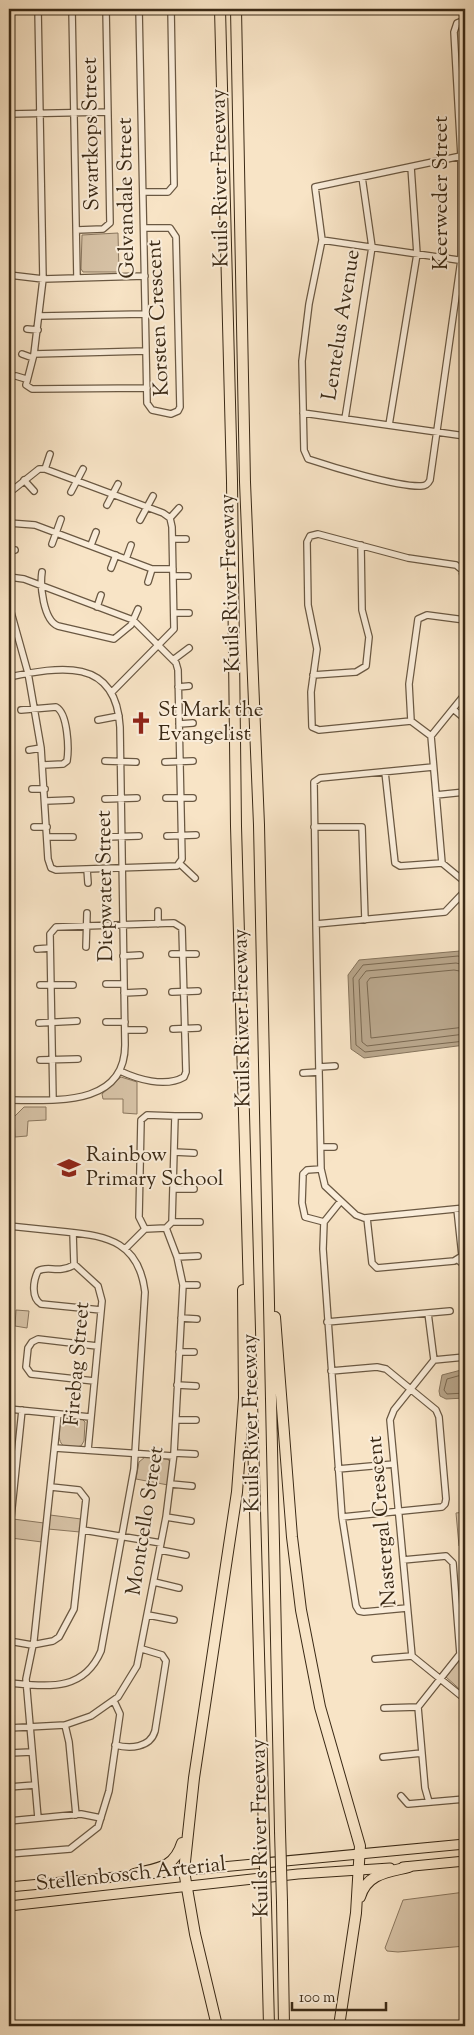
<svg xmlns="http://www.w3.org/2000/svg" width="474" height="2035" font-family="'Sorts Mill Goudy',serif">
	<style>
		.green { fill: #d8c4a8; stroke: #8a775f }
		.water { fill: #b8a58a; stroke: #86745c }
		.lines { fill: none; stroke-linecap: round; stroke-linejoin: round }
		.shore { stroke: #7a6850; stroke-width: 1 }
		.minor-casing { stroke: #6a5842; stroke-width: 8 }
		.primary-casing { stroke: #3b2a16; stroke-width: 11 }
		.motorway-casing { stroke: #3b2a16; stroke-width: 12 }
		.minor { stroke: #faedda; stroke-width: 5.5 }
		.primary { stroke: #f8e4c6; stroke-width: 9 }
		.motorway { stroke: #f8e4c6; stroke-width: 10 }
		.motorway-bridge-casing { stroke: #3b2a16; stroke-width: 12; stroke-linecap: butt }
		.motorway-bridge { stroke: #f8e4c6; stroke-width: 10 }
		.labels { text-anchor: middle; dominant-baseline: central; stroke-width: 4; stroke-linejoin: round; paint-order: stroke }
		.street-label { font-size: 21px; fill: #3b2a16; stroke: #faedda }
		.poi-label { font-size: 21px; fill: #3b2a16; stroke: #faedda; text-anchor: start }
	</style>
	<rect width="100%" height="100%" fill="#f8e4c6"/>
	<filter id="stains"><feTurbulence type="fractalNoise" baseFrequency=".004" numOctaves="4"/><feColorMatrix values="0 0 0 0 .2 0 0 0 0 .09 0 0 0 0 .02 0 0 0 .5 -.17"/></filter>
	<radialGradient id="worn" r=".72"><stop offset=".6" stop-color="#630" stop-opacity="0"/><stop offset="1" stop-color="#630" stop-opacity=".3"/></radialGradient>
	<path class="green" d="M118 233 119 272H83L81 269 82 235Z
		M121 1077 137 1082V1114L123 1113V1099H103L102 1094Z
		M24 1107H46V1120L28 1121 27 1136 15 1137 14 1117Z
		M16 1310 29 1311 27 1328 15 1326Z
		M66 1417 81 1418 85 1422 84 1441 81 1446C58 1451 58 1441 60 1423Z
		M145 1457 168 1459 171 1464 168 1485 136 1479 139 1462Z
		M465 1512V1546H459L456 1513Z
		M50 1515 81 1519 80 1532 48 1529Z
		M13 1519 44 1523 42 1542 11 1538Z
		M465 1653V1694L446 1677Z
		M465 1892V1946L398 1952 387 1951 385 1948 403 1900Z"/>
	<path class="water" d="M460 951 465 955V1045L364 1058 351 1049 348 975 359 960Z
		M465 1369V1398L446 1399 440 1396 439 1391 442 1375Z"/>
	<g class="lines">
		<path class="shore" d="M465 958 458 956 363 965 353 978 356 1045 365 1052 465 1041
			M465 965 456 963 366 971 359 980 362 1042 367 1046 465 1034
			M465 972 454 970 370 978 367 982 371 1038 465 1027
			M465 1374 447 1379 444 1390 447 1394 465 1393"/>
		<defs>
			<path id="minor" d="M38 9 43 279 34 354 26 385 32 389 147 388
				M72 9 77 278
				M139 9 146 351 147 403 152 410 171 414 178 411 180 407 176 237 170 228H144
				M9 114 107 112
				M461 156 315 187 322 240 309 304 302 361 304 450 308 459C332 467 397 487 421 486 426 486 428 484 430 480L461 260V156L454 32 457 23 465 20
				M143 192H168L174 185 171 9
				M77 230 103 229 110 223 106 9
				M322 240 465 261
				M9 275 43 279 145 276
				M40 316 145 314
				M27 329 38 330
				M22 354 33 358
				M34 354 146 351
				M16 376 26 379
				M303 413 465 436
				M345 419 372 247 362 177
				M389 425 417 254 411 167
				M45 469 50 454
				M24 480 34 491
				M71 492 83 469
				M9 493 39 469H45L163 513 170 518 172 527 174 629 111 693
				M107 505 118 484
				M170 518 179 508
				M140 520 153 496
				M9 523 35 525 152 569H173
				M173 539H186
				M52 544 61 519
				M91 545 96 532
				M9 551 15 550
				M126 559 131 545
				M111 568 116 555
				M42 572C40 585 43 620 58 626L114 639 131 625 138 609
				M174 576H188
				M9 577 24 579 133 620 176 663 178 670 182 859 177 866 56 870 51 868 48 859 41 748 28 673 9 605
				M148 582 152 569
				M97 607 101 595
				M175 613H189
				M173 660 189 648
				M313 675 356 672 366 666 369 637 362 610 361 545
				M9 677C59 667 116 656 120 727L125 1045C125 1108 52 1100 9 1100
				M178 687 189 686
				M465 694 431 736 442 863 465 882
				M453 709 465 719
				M21 710 56 707C68 713 69 749 67 761L63 764 43 765
				M98 720 119 716
				M411 721 409 684 418 619 427 615 465 620
				M179 724 193 723
				M431 736 411 721 319 730 312 727 311 692 317 649 308 605 307 542 310 536 318 534 408 558 456 565 462 570 465 586
				M29 750 41 748
				M105 761 136 762
				M165 762 193 761
				M433 767 320 778 314 782 316 924 445 912 465 891
				M385 772 395 863 400 866 442 863
				M32 789H45
				M436 795 465 792
				M166 798H193
				M105 799 137 798
				M46 801 71 800
				M34 827H47
				M314 827H362L365 920
				M167 836 196 835
				M47 837H73
				M105 837 139 836
				M180 864 195 878
				M87 869 88 883
				M158 911V924
				M316 924 321 1169 325 1186 356 1215 364 1218 465 1208
				M86 947 87 913
				M37 949 50 948
				M172 954H196
				M123 956 140 955
				M106 984H124
				M40 985H73
				M172 992 198 991
				M124 993 144 992
				M106 1022H125
				M39 1023 77 1021
				M173 1029 198 1028
				M125 1030H144
				M40 1060 78 1059
				M319 1067 335 1066
				M303 1073 319 1072
				M53 1100 50 934 56 927 174 923 182 928 186 1072 184 1077C165 1088 137 1079 120 1071
				M175 1116H199
				M321 1147H334
				M174 1152 194 1153
				M321 1169 307 1170 303 1174 302 1203 305 1217 324 1222
				M173 1189H194
				M340 1202 324 1222 323 1249 342 1517 356 1606 359 1611 364 1612 407 1608
				M367 1218 372 1263 377 1268 454 1261 462 1256 457 1209
				M172 1222H200
				M9 1226C28 1228 48 1230 67 1232 109 1236 139 1243 145 1292L134 1469 101 1651C83 1693 46 1686 9 1683
				M73 1233 74 1264 98 1286 102 1301 88 1450
				M126 1248 145 1229 139 1217 141 1120 147 1115 175 1116 172 1222 166 1228 145 1229
				M177 1257 198 1256
				M458 1260 465 1266
				M74 1265C58 1274 48 1265 38 1271 33 1281 31 1298 41 1304L101 1310
				M183 1285H197
				M428 1313 434 1360
				M181 1318 197 1319
				M327 1322 450 1311
				M179 1352H194
				M465 1357 434 1360 394 1410 390 1420 412 1656 465 1699
				M331 1371 377 1367 386 1369 436 1410 439 1417 446 1499 445 1504 442 1507 342 1517
				M94 1381 31 1374 26 1367 28 1348 32 1342 38 1339 97 1346
				M177 1385 196 1386
				M9 1409 90 1417
				M176 1420H196
				M55 1448 173 1456
				M174 1453 195 1454
				M338 1469 394 1464
				M171 1484 192 1486
				M166 1517 191 1521
				M83 1530 161 1543
				M9 1537 22 1410
				M160 1550 186 1555
				M403 1560 446 1556 453 1563 460 1654 418 1707 425 1788 429 1802
				M154 1582 179 1588
				M148 1615 174 1620
				M9 1641 32 1645 53 1641 59 1637 74 1609 86 1499 79 1490 51 1487
				M375 1659 412 1656
				M384 1708 418 1707
				M65 1725 69 1742 76 1815
				M9 1728 65 1725 91 1716 118 1697 137 1666 166 1517 174 1453 183 1285 177 1257 166 1228
				M115 1745C130 1749 150 1748 155 1731L166 1661 162 1655 142 1649
				M9 1753 32 1752
				M383 1757 422 1753
				M9 1787 35 1785
				M401 1796 408 1804 465 1799
				M38 1818 26 1679 34 1640 58 1414
				M9 1821 81 1814 101 1818
				M9 1854 70 1849 98 1827 109 1791 120 1714 114 1701"/>
			<path id="primary" d="M403 1867 465 1861
				M9 1887 465 1844
				M9 1906 298 1874 390 1868"/>
			<path id="motorway" d="M220 9 232 481 236 826 264 1834
				M236 9 245 482 259 825 280 1831
				M275 1317 292 1537 301 1610 320 1707 360 1846 356 1913 339 2026
				M134 1874C157 1868 174 1869 182 1843
				M360 1897C367 1873 389 1872 409 1867
				M282 1902 284 2026
				M266 1904 269 2026
				M217 2026 195 1934 184 1871 194 1778 237 1492 244 1398 243 1290"/>
		</defs>
		<use href="#minor" class="minor-casing"/>
		<use href="#primary" class="primary-casing"/>
		<use href="#motorway" class="motorway-casing"/>
		<use href="#minor" class="minor"/>
		<use href="#primary" class="primary"/>
		<use href="#motorway" class="motorway"/>
		<defs>
			<path id="motorway-bridge" d="M280 1831 282 1902
				M264 1834 266 1904"/>
		</defs>
		<use href="#motorway-bridge" class="motorway-bridge-casing"/>
		<use href="#motorway-bridge" class="motorway-bridge"/>
	</g>
	<defs>
		<symbol id="church-bare" viewBox="-9 -9 18 18"><path d="M-1.2-6h2.4v3.5h3.3v2.4h-3.3V6h-2.4V-.1h-3.3v-2.4h3.3Z" fill="#8f2418" stroke="#faedda" stroke-width="2.5" paint-order="stroke"/></symbol>
		<symbol id="school-bare" viewBox="-9 -9 18 18"><path d="M0-5L7-2L0 1L-7-2ZM-4 1L0 2.5L4 1V4Q0 6-4 4Z" fill="#8f2418" stroke="#faedda" stroke-width="2.5" paint-order="stroke"/></symbol>
	</defs>
	<g fill-rule="evenodd">
		<use href="#church-bare" x="125" y="707" width="32" height="32"/>
		<use href="#school-bare" x="53" y="1152" width="32" height="32"/>
	</g>
	<g class="labels">
		<g class="street-label">
			<text transform="translate(92 134) rotate(-91)">Swartkops Street</text>
			<text transform="translate(221 178) rotate(-91)">Kuils River Freeway</text>
			<text transform="translate(442 193) rotate(-90)">Keerweder Street</text>
			<text transform="translate(127 198) rotate(-91)">Gelvandale Street</text>
			<text transform="translate(159 318) rotate(-93)">Korsten Crescent</text>
			<text transform="translate(342 325) rotate(-81)">Lentelus Avenue</text>
			<text transform="translate(231 583) rotate(-92)">Kuils River Freeway</text>
			<text transform="translate(106 886) rotate(-91)">Diepwater Street</text>
			<text transform="translate(243 1018) rotate(-91)">Kuils River Freeway</text>
			<text transform="translate(78 1364) rotate(-85)">Firebag Street</text>
			<text transform="translate(252 1423) rotate(-91)">Kuils River Freeway</text>
			<text transform="translate(146 1521) rotate(-81)">Montcello Street</text>
			<text transform="translate(383 1521) rotate(-95)">Nastergal Crescent</text>
			<text transform="translate(261 1828) rotate(-91)">Kuils River Freeway</text>
			<text transform="translate(131 1875) rotate(-6)">Stellenbosch Arterial</text>
		</g>
		<g class="poi-label">
			<text x="158" y="711">St Mark the<tspan x="158" dy="24">Evangelist</tspan></text>
			<text x="86" y="1156">Rainbow<tspan x="86" dy="24">Primary School</tspan></text>
		</g>
	</g>
	<rect width="474" height="2035" fill="none" stroke="#f8e4c6" stroke-width="30"/>
	<rect x="10" y="10" width="454" height="2015" fill="none" stroke="#3b2a16" stroke-width="2.5"/>
	<rect x="15" y="15" width="444" height="2005" fill="none" stroke="#3b2a16"/>
	<path d="M292 2002v8h94v-8" fill="none" stroke="#3b2a16" stroke-width="2.5"/>
	<text x="299" y="2002" font-size="15" fill="#3b2a16" stroke="#faedda" stroke-width="4" paint-order="stroke">100 m</text>
	<rect width="100%" height="100%" filter="url(#stains)"/>
	<rect width="100%" height="100%" fill="url(#worn)"/>
</svg>
